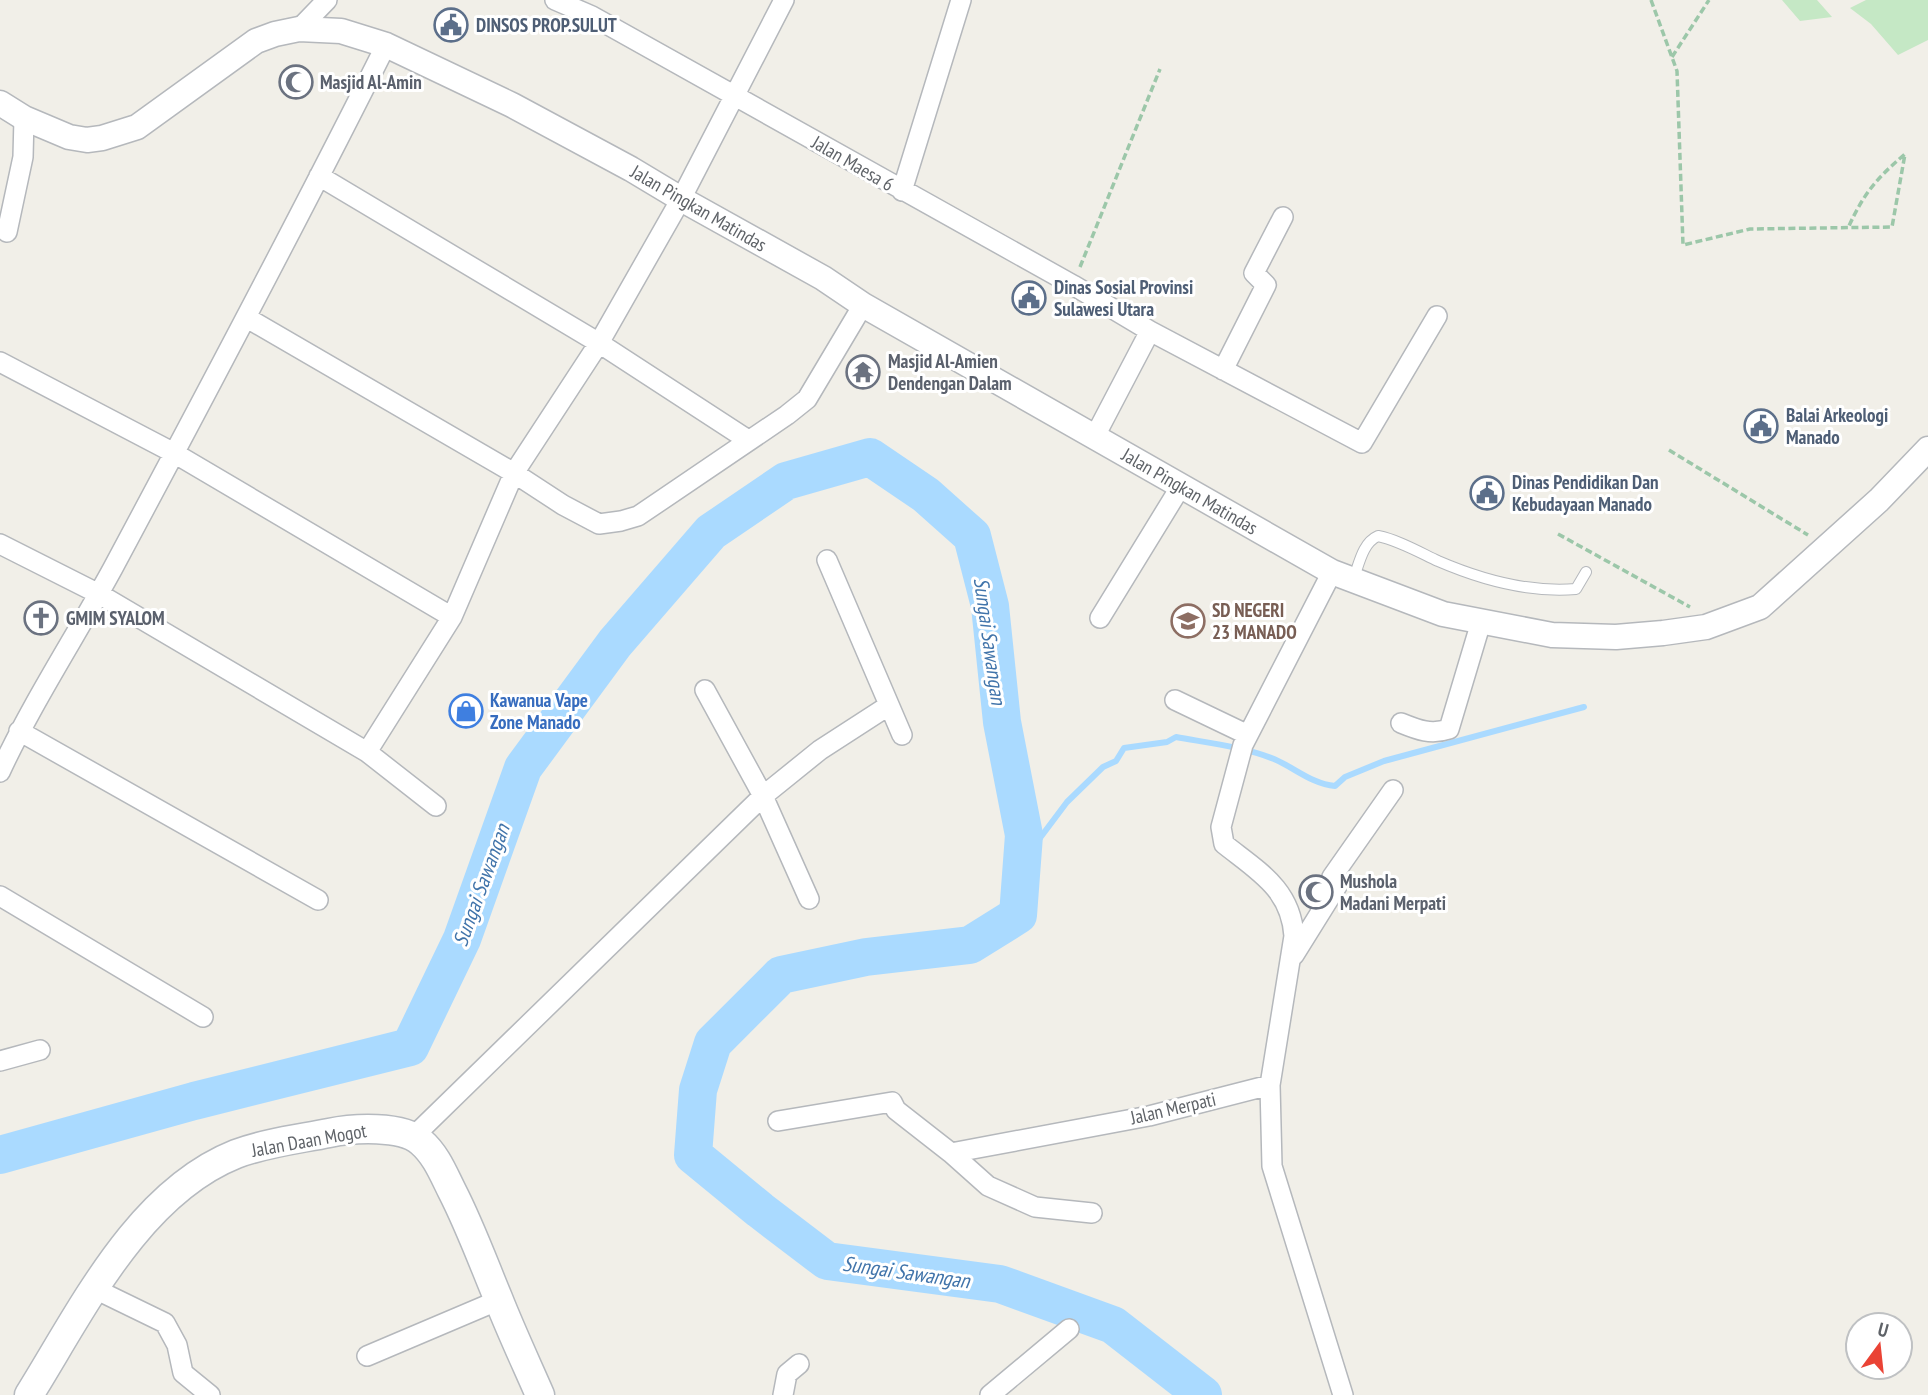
<svg xmlns="http://www.w3.org/2000/svg" width="1928" height="1395" font-family="'PT Sans Narrow',sans-serif">
	<style>
		.green { fill: #c5e8c5 }
		.lines { fill: none; stroke-linecap: round; stroke-linejoin: round }
		.stream { stroke: #aadaff; stroke-width: 6 }
		.river { stroke: #aadaff; stroke-width: 38 }
		.service-casing { stroke: #b5b8bc; stroke-width: 12 }
		.minor-casing { stroke: #b5b8bc; stroke-width: 22 }
		.tertiary-casing { stroke: #b5b8bc; stroke-width: 27 }
		.secondary-casing { stroke: #b6babf; stroke-width: 31 }
		.path { stroke: #9cc7a9; stroke-width: 3.5; stroke-dasharray: 7 3.5; stroke-linecap: butt }
		.service { stroke: #fff; stroke-width: 10 }
		.minor { stroke: #fff; stroke-width: 19 }
		.tertiary { stroke: #fff; stroke-width: 24 }
		.secondary { stroke: #fff; stroke-width: 28 }
		.labels { text-anchor: middle; dominant-baseline: central; stroke-width: 6; stroke-linejoin: round; paint-order: stroke }
		.service-label { font-size: 19px; font-weight: bold; fill: #4e5e75; stroke: #fff; text-anchor: start }
		.worship-label { font-size: 19px; font-weight: bold; fill: #5b616d; stroke: #fff; text-anchor: start }
		.street-label { font-size: 19px; fill: #5f6368; stroke: #fff }
		.education-label { font-size: 19px; font-weight: bold; fill: #785e54; stroke: #fff; text-anchor: start }
		.shop-label { font-size: 19px; font-weight: bold; fill: #366cbe; stroke: #fff; text-anchor: start }
		.water-label { font-size: 21px; font-style: italic; fill: #4174aa; stroke: #fff }
	</style>
	<rect width="100%" height="100%" fill="#f1efe8"/>
	<path class="green" d="M1782 0H1817L1832 17 1800 21Z
		M1866 0H1928V40L1898 55 1871 24 1850 8Z"/>
	<g class="lines">
		<path class="stream" d="M1022 862 1067 802 1103 767 1116 761 1124 748 1167 742 1176 737C1209 743 1244 747 1274 759 1295 768 1312 784 1335 786L1345 777 1384 761 1584 707"/>
		<path class="river" d="M0 1155 194 1101 410 1047 462 939 523 768 615 643 711 532 786 481 870 457 926 495 972 536 990 606 1002 722 1024 835 1018 915 970 945 866 957 781 975 713 1043 698 1090 693 1155 760 1210 827 1261 1000 1284 1113 1325 1203 1395"/>
		<defs>
			<path id="service" d="M1353 580C1359 565 1362 543 1378 536 1398 540 1419 552 1438 561 1482 580 1528 593 1576 589L1586 572"/>
			<path id="minor" d="M555 0 592 16 1073 285 1150 331 1095 436
				M299 29 327 0
				M319 176 599 343 748 440
				M902 191 961 0
				M7 232 23 157 24 118
				M247 318 514 473 563 505 599 524 621 521 638 516 787 415 807 399 863 305
				M1150 331 1362 443 1437 316
				M0 362 174 453 452 617
				M1223 370 1266 285 1254 273 1283 217
				M0 544 99 594 367 752 436 806
				M827 560 902 735
				M1332 572 1243 745 1221 827 1224 844C1258 871 1291 889 1294 936L1270 1085 1272 1166 1343 1395
				M1100 618 1181 486
				M705 690 763 796 820 750 888 706
				M1175 700 1248 735
				M1401 723C1418 730 1431 735 1449 729L1481 622
				M19 731 318 900
				M367 752 452 617 514 473 599 343 681 199 784 0
				M0 772C33 701 76 636 113 568 206 394 298 221 386 45
				M0 896 203 1017
				M1294 955 1337 886 1332 877 1393 790
				M0 1061 40 1050
				M778 1121 892 1102 896 1110 951 1153 1149 1116 1270 1085
				M414 1136 763 796 809 899
				M951 1153 988 1186 1035 1207 1092 1213
				M93 1288 165 1323 177 1345 183 1373 210 1395
				M367 1356 499 1300
				M783 1395 787 1374 799 1364
				M990 1395 1069 1329"/>
			<path id="tertiary" d="M0 103 24 118 69 137 87 140 102 138 137 127 256 41 275 34 299 29 341 31 386 45 512 105 631 169 681 199 823 278 863 305 1332 572 1443 614 1552 635 1616 637 1663 633 1706 627 1760 607 1879 500 1928 449"/>
			<path id="secondary" d="M29 1395C82 1310 138 1193 236 1154 265 1143 299 1139 329 1133 353 1128 402 1125 421 1142 436 1155 443 1173 452 1191 470 1226 483 1262 498 1298 511 1331 526 1363 540 1395"/>
		</defs>
		<use href="#service" class="service-casing"/>
		<use href="#minor" class="minor-casing"/>
		<use href="#tertiary" class="tertiary-casing"/>
		<use href="#secondary" class="secondary-casing"/>
		<path class="path" d="M1651 0 1677 71 1683 245 1750 229 1892 227 1905 154C1876 179 1864 193 1848 228
			M1672 57 1709 0
			M1080 267 1160 69
			M1669 450 1808 535
			M1558 534 1690 607"/>
		<use href="#service" class="service"/>
		<use href="#minor" class="minor"/>
		<use href="#tertiary" class="tertiary"/>
		<use href="#secondary" class="secondary"/>
	</g>
	<defs>
		<symbol id="civic-ring" viewBox="-11 -11 22 22"><circle r="9.5" fill="#fff" stroke="#5c6f8a" stroke-width="1.5"/><path d="M-.6-6.5H3V-4.5H.6V-3L4-1V1h2V6H-6V1h2V-1L-.6-3ZM-1.2 2.5V6h2.4V2.5Z" fill="#5c6f8a"/></symbol>
		<symbol id="mosque-ring" viewBox="-11 -11 22 22"><circle r="9.5" fill="#fff" stroke="#6b7280" stroke-width="1.5"/><path d="M3.5-4.9A6 6 0 1 0 3.5 4.9A5 5 0 1 1 3.5-4.9Z" fill="#6b7280"/></symbol>
		<symbol id="temple-ring" viewBox="-11 -11 22 22"><circle r="9.5" fill="#fff" stroke="#6b7280" stroke-width="1.5"/><path d="M0-6L5-2H3V0L6.5 2.5H4V6H1.5V3h-3V6H-4V2.5H-6.5L-3 0V-2H-5Z" fill="#6b7280"/></symbol>
		<symbol id="church-ring" viewBox="-11 -11 22 22"><circle r="9.5" fill="#fff" stroke="#6b7280" stroke-width="1.5"/><path d="M-1.2-6h2.4v3.5h3.3v2.4h-3.3V6h-2.4V-.1h-3.3v-2.4h3.3Z" fill="#6b7280"/></symbol>
		<symbol id="school-ring" viewBox="-11 -11 22 22"><circle r="9.5" fill="#fff" stroke="#8d6e63" stroke-width="1.5"/><path d="M0-5L7-2L0 1L-7-2ZM-4 1L0 2.5L4 1V4Q0 6-4 4Z" fill="#8d6e63"/></symbol>
		<symbol id="shop-ring" viewBox="-11 -11 22 22"><circle r="9.5" fill="#fff" stroke="#3f7fe0" stroke-width="1.5"/><path d="M-5-2.5h2.3a2.7 3.5 0 0 1 5.4 0H5L5.5 6h-11ZM-1.5-2.5h3a1.5 2.3 0 0 0-3 0Z" fill="#3f7fe0"/></symbol>
	</defs>
	<g fill-rule="evenodd">
		<use href="#civic-ring" x="432" y="6" width="38" height="38"/>
		<use href="#mosque-ring" x="277" y="63" width="38" height="38"/>
		<use href="#civic-ring" x="1010" y="279" width="38" height="38"/>
		<use href="#temple-ring" x="844" y="353" width="38" height="38"/>
		<use href="#civic-ring" x="1742" y="407" width="38" height="38"/>
		<use href="#civic-ring" x="1468" y="474" width="38" height="38"/>
		<use href="#church-ring" x="22" y="599" width="38" height="38"/>
		<use href="#school-ring" x="1169" y="602" width="38" height="38"/>
		<use href="#shop-ring" x="447" y="692" width="38" height="38"/>
		<use href="#mosque-ring" x="1297" y="873" width="38" height="38"/>
	</g>
	<g class="labels">
		<g class="service-label">
			<text x="476" y="25">DINSOS PROP.SULUT</text>
			<text x="1054" y="287">Dinas Sosial Provinsi<tspan x="1054" dy="22">Sulawesi Utara</tspan></text>
			<text x="1786" y="415">Balai Arkeologi<tspan x="1786" dy="22">Manado</tspan></text>
			<text x="1512" y="482">Dinas Pendidikan Dan<tspan x="1512" dy="22">Kebudayaan Manado</tspan></text>
		</g>
		<g class="worship-label">
			<text x="320" y="82">Masjid Al-Amin</text>
			<text x="888" y="361">Masjid Al-Amien<tspan x="888" dy="22">Dendengan Dalam</tspan></text>
			<text x="66" y="618">GMIM SYALOM</text>
			<text x="1340" y="881">Mushola<tspan x="1340" dy="22">Madani Merpati</tspan></text>
		</g>
		<g class="street-label">
			<text transform="translate(853 163) rotate(30)">Jalan Maesa 6</text>
			<text transform="translate(699 208) rotate(30)">Jalan Pingkan Matindas</text>
			<text transform="translate(1190 491) rotate(30)">Jalan Pingkan Matindas</text>
			<text transform="translate(1173 1108) rotate(-13)">Jalan Merpati</text>
			<text transform="translate(309 1140) rotate(-10)">Jalan Daan Mogot</text>
		</g>
		<g class="education-label">
			<text x="1212" y="610">SD NEGERI<tspan x="1212" dy="22">23 MANADO</tspan></text>
		</g>
		<g class="shop-label">
			<text x="490" y="700">Kawanua Vape<tspan x="490" dy="22">Zone Manado</tspan></text>
		</g>
		<g class="water-label">
			<text transform="translate(990 641) rotate(82)">Sungai Sawangan</text>
			<text transform="translate(481 885) rotate(-70)">Sungai Sawangan</text>
			<text transform="translate(906 1272) rotate(8)">Sungai Sawangan</text>
		</g>
	</g>
	<g transform="translate(1879 1346) rotate(15)"><circle r="33" fill="#ffffff" stroke="#bfc1c3" stroke-width="2"/>
	<path d="M0-5L12 26L0 18L-12 26Z" fill="#ea4335"/>
	<text y="-10" font-size="19" font-weight="bold" text-anchor="middle" fill="#5f6368">U</text>
	</g>
</svg>
